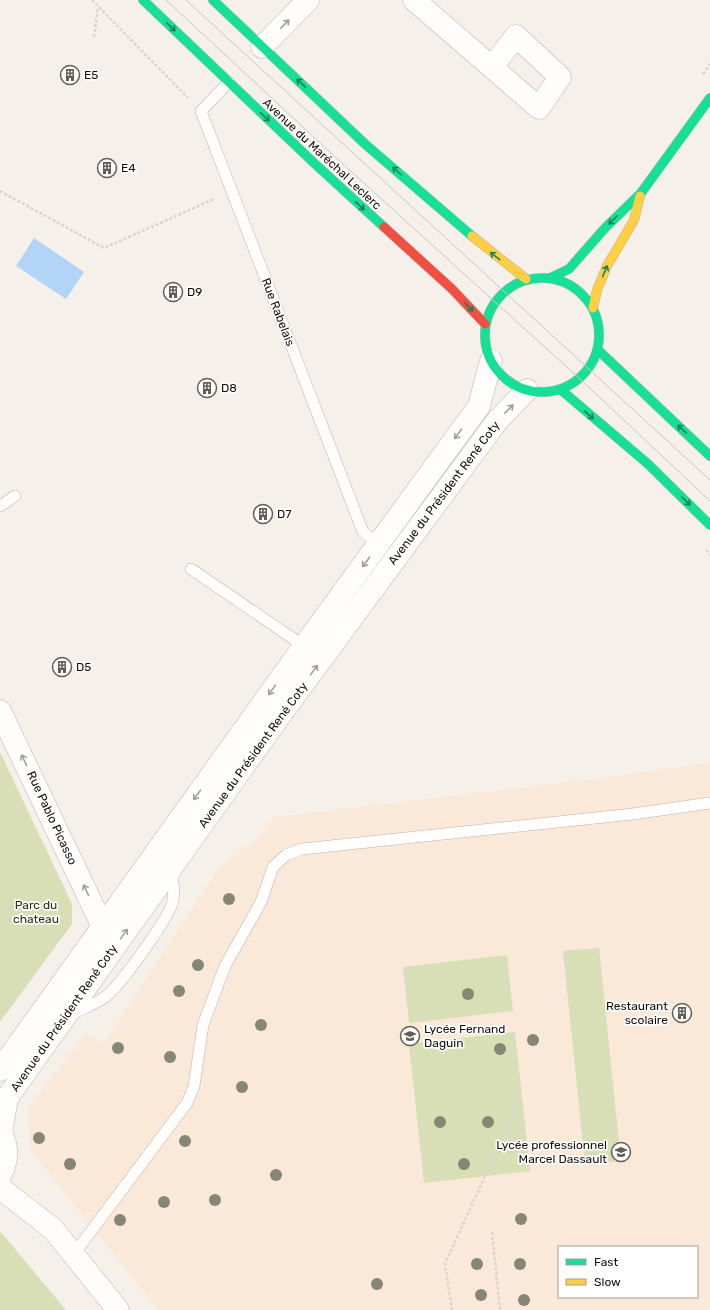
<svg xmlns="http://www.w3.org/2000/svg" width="710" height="1310" font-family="Rubik,sans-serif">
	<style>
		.built { fill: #fae9d8; fill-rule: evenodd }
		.green { fill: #d8deb6 }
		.water { fill: #b1d4f7 }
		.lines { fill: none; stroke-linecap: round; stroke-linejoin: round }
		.lane-casing { stroke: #bab4ae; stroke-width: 12 }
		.street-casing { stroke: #bab4ae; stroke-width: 23 }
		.fast-casing { stroke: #bab4ae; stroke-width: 10 }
		.slow-casing { stroke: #bab4ae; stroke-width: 10 }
		.jam-casing { stroke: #bab4ae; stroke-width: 10 }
		.path { stroke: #d7d5d3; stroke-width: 2.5; stroke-dasharray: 3 2; stroke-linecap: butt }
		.lane { stroke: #fefdfc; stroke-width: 11 }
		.street { stroke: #fefdfc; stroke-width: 22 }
		.fast { stroke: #16e098; stroke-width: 9 }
		.slow { stroke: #ffcf43; stroke-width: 9 }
		.jam { stroke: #f24e42; stroke-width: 9 }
		.tram { stroke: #c9c7c5; stroke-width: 1 }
		.tree { fill: #858673 }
		.oneway { stroke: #a19e9a }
		.oneway2 { stroke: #168257 }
		.labels { text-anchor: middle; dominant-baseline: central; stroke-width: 3.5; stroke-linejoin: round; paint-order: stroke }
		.poi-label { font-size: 12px; fill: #160f08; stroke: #fff; text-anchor: start }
		.street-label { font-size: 12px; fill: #160f08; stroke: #fff }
		.park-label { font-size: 12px; fill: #292f11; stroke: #fff }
	</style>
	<rect width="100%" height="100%" fill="#f6f0ea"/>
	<path class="built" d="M710 762V1310H158L30 1150 29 1107 86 1033 104 1043 217 870 260 836 275 817 603 778ZM559 1247H697V1297H559Z"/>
	<path class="green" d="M0 752 72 904V924L0 1022Z
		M599 948 621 1161 585 1165 563 951Z
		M507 955 513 1011 409 1023 403 967Z
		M515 1032 530 1171 424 1183 409 1044Z
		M0 1231 66 1310H0Z"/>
	<path class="water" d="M34 238 84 272 66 299 16 266Z"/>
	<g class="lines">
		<defs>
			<path id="lane" d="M229 82 201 111 363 532 379 544
				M0 506 15 496
				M191 569 304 646
				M72 1014C83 1008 95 1004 105 997 119 987 171 916 173 900 175 889 173 880 170 870
				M74 1254 187 1103 194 1086 203 1025 225 966 261 902 273 867 286 855 302 849 633 814 710 803"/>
			<path id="street" d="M414 0 539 108 560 77 516 36 492 67
				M262 47 308 0
				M0 711 102 925
				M0 1070 304 646 479 406 491 361
				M0 1130C8 1145 8 1161 0 1176
				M1 1132 7 1098 281 714 455 478 498 420 527 390
				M0 1188 53 1229 118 1310"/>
			<path id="fast" d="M143 0 314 163 384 227
				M213 0 365 144 472 236
				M485 335a57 57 0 1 1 114 0a57 57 0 1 1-114 0Z
				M550 278 569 269 605 228 641 193 710 98
				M598 350 710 456
				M560 389 648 464 710 525"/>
			<path id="slow" d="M472 236 526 279
				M593 308 597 290 607 266 634 220 640 196"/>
			<path id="jam" d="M384 227 452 289 485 324"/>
		</defs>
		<use href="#lane" class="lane-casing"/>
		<use href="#street" class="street-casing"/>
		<use href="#fast" class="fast-casing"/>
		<use href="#slow" class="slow-casing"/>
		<use href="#jam" class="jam-casing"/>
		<path class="path" d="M92 0 188 98
			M94 37 98 7
			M703 74 710 64
			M0 191 104 248 214 199
			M706 550 710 555
			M492 1232 500 1310
			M452 1310 445 1264 521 1097"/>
		<use href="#lane" class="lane"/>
		<use href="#street" class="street"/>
		<use href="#fast" class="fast"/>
		<use href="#slow" class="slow"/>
		<use href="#jam" class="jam"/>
		<path class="tram" d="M166 0 345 166 580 379 710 501
			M186 0 710 480"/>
	</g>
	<g class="tree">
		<circle cx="229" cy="899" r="6"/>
		<circle cx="198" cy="965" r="6"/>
		<circle cx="179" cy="991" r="6"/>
		<circle cx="468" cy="994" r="6"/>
		<circle cx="261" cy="1025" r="6"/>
		<circle cx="533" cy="1040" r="6"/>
		<circle cx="118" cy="1048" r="6"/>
		<circle cx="500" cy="1049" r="6"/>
		<circle cx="170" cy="1057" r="6"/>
		<circle cx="242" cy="1087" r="6"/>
		<circle cx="440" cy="1122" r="6"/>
		<circle cx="488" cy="1122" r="6"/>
		<circle cx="39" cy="1138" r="6"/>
		<circle cx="185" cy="1141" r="6"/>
		<circle cx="70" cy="1164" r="6"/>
		<circle cx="464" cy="1164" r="6"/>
		<circle cx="276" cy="1175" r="6"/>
		<circle cx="215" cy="1200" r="6"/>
		<circle cx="164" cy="1202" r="6"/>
		<circle cx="521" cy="1219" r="6"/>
		<circle cx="120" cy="1220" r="6"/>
		<circle cx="477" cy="1264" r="6"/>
		<circle cx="520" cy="1264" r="6"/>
		<circle cx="377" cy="1284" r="6"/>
		<circle cx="481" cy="1295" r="6"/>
		<circle cx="524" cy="1300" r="6"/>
	</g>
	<defs><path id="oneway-shaft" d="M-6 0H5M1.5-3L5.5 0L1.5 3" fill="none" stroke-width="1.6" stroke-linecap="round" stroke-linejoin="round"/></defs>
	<g class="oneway">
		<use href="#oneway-shaft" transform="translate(285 24) rotate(-46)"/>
		<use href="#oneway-shaft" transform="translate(509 409) rotate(-45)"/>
		<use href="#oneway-shaft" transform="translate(458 434) rotate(126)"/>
		<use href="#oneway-shaft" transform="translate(366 562) rotate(127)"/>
		<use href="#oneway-shaft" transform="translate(314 670) rotate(-54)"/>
		<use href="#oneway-shaft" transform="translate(272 690) rotate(126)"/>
		<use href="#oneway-shaft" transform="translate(24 760) rotate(-115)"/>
		<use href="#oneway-shaft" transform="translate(197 795) rotate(126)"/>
		<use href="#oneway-shaft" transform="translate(86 890) rotate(-115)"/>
		<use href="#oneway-shaft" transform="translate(124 934) rotate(-55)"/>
	</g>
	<g class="oneway2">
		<use href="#oneway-shaft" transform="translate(171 27) rotate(44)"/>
		<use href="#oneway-shaft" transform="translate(301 83) rotate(-137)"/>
		<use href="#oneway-shaft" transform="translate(265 117) rotate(44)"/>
		<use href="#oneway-shaft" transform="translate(397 171) rotate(-138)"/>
		<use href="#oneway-shaft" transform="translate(360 206) rotate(43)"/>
		<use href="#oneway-shaft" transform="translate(613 220) rotate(135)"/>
		<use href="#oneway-shaft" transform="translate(495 256) rotate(-142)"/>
		<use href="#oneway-shaft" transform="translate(605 271) rotate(-67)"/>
		<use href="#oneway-shaft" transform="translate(469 307) rotate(46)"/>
		<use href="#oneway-shaft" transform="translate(589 415) rotate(41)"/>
		<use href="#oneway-shaft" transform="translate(682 429) rotate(-137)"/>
		<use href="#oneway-shaft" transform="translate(686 501) rotate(45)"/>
	</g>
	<defs>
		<symbol id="building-ring" viewBox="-11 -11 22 22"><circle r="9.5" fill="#fff" stroke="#645e57" stroke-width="1.5"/><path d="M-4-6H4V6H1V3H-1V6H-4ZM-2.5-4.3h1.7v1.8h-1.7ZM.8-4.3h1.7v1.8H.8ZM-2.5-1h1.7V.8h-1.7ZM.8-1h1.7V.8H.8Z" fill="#645e57"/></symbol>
		<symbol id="school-ring" viewBox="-11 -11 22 22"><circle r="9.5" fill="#fff" stroke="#645e57" stroke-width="1.5"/><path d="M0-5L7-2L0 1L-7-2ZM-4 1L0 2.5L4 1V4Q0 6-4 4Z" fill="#645e57"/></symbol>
	</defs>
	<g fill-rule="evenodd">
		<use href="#building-ring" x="59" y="64" width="22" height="22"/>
		<use href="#building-ring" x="96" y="157" width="22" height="22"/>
		<use href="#building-ring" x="162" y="281" width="22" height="22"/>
		<use href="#building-ring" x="196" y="377" width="22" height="22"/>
		<use href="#building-ring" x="252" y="503" width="22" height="22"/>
		<use href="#building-ring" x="51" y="656" width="22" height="22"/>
		<use href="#building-ring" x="671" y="1002" width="22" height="22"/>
		<use href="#school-ring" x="399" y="1025" width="22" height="22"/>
		<use href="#school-ring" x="610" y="1141" width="22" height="22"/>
	</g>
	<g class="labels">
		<g class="poi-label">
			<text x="84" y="75">E5</text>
			<text x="121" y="168">E4</text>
			<text x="187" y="292">D9</text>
			<text x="221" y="388">D8</text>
			<text x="277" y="514">D7</text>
			<text x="76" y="667">D5</text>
			<text x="668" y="1006" text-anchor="end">Restaurant<tspan x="668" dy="14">scolaire</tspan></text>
			<text x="424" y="1029">Lycée Fernand<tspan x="424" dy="14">Daguin</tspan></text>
			<text x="607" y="1145" text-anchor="end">Lycée professionnel<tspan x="607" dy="14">Marcel Dassault</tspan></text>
		</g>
		<g class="street-label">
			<text transform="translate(322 154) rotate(43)">Avenue du Maréchal Leclerc</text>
			<text transform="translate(278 312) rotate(69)">Rue Rabelais</text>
			<text transform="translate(444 493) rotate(-53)">Avenue du Président René Coty</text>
			<text transform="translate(253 755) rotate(-54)">Avenue du Président René Coty</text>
			<text transform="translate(52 818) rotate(65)">Rue Pablo Picasso</text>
			<text transform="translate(64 1018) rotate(-55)">Avenue du Président René Coty</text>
		</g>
		<g class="park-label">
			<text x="36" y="905">Parc du<tspan x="36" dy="14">chateau</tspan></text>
		</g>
	</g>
	<rect x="558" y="1246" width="140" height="52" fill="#ffffff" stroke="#a29f9c"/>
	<rect x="566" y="1259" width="20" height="6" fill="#16e098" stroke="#a29f9c"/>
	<text x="594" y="1266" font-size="12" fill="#160f08">Fast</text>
	<rect x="566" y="1279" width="20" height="6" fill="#ffcf43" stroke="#a29f9c"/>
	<text x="594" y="1286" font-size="12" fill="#160f08">Slow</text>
</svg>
